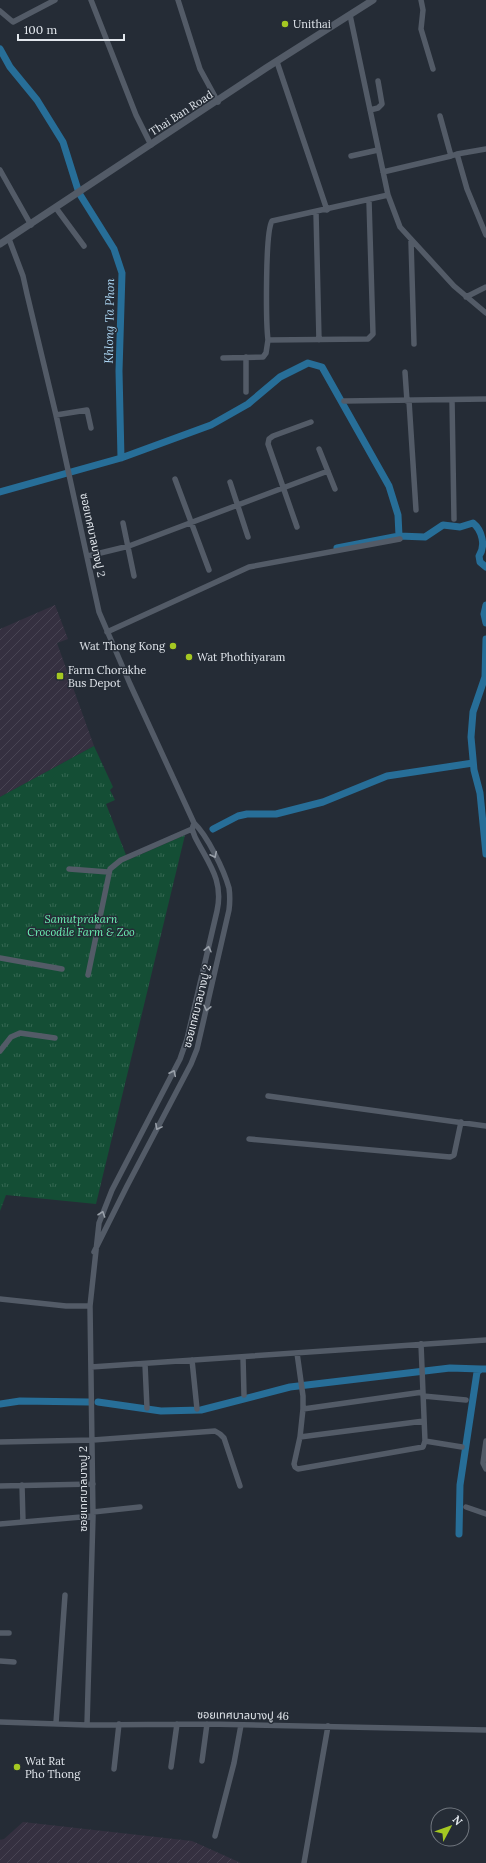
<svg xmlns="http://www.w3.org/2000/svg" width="486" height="1863" font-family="Lora,'Noto Sans Thai',serif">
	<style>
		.industrial { fill: url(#industrial-furrows) }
		.grass { fill: url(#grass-tufts) }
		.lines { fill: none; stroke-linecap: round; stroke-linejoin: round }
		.canal { stroke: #276e98; stroke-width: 7 }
		.minor { stroke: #535b67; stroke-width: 5.5 }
		.tertiary { stroke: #535b67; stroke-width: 7 }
		.oneway { stroke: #9aa1aa }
		.poi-dot { fill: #a5c822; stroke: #252c36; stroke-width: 1.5 }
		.labels { text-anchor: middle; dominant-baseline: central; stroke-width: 3; stroke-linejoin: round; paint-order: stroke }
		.poi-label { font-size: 11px; fill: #e2e7ed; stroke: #252c36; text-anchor: start }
		.street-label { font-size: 11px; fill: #e2e7ed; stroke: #252c36 }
		.park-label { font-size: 11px; font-style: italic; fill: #6cf4b5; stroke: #252c36 }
		.water-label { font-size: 12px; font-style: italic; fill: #aed8f5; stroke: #252c36 }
	</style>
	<defs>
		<pattern id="industrial-furrows" width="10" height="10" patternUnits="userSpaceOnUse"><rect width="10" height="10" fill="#353040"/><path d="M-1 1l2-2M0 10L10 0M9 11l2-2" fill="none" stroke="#484453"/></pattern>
		<pattern id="grass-tufts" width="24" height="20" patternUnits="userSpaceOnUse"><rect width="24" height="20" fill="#144e35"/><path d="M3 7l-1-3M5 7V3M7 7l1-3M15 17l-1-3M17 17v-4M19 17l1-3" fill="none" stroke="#366853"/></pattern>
	</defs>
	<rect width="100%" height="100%" fill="#252c36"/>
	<path class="industrial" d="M55 605 68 639 57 643 94 746 0 797V629Z
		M23 1822 192 1841 241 1863H0V1840L4 1839Z"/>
	<path class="grass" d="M94 746 113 787 110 790 115 800 106 804 128 860 185 835 96 1204 6 1195 0 1211V797Z"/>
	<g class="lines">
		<path class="canal" d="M0 49 10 67 37 100 63 142 79 193 114 249 122 273 119 371 121 458
			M0 492 121 458 211 425 248 404 280 377 308 363 322 367 389 486 398 515 399 536
			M337 548 399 536 425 537 443 525 460 527 473 523C482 530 486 546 479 556L480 562 486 567
			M486 605 484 614 486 623
			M486 639 485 677 473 712 471 737 474 770 480 793 486 854
			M213 829 238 816 247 814H276L323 802 387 776 473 763
			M98 1402 161 1411 201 1410 290 1387 450 1368 481 1369
			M0 1404 20 1401 89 1402
			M459 1534 460 1485 477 1372 481 1369H486"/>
		<path class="minor" d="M91 0 136 115 151 145
			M178 0 200 69 218 102
			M421 0 423 10 421 29 433 69
			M0 11 13 22 55 0
			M350 15 388 195 400 227 454 286 486 313
			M277 62 327 210
			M370 110 378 108 382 104 378 81
			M440 116 451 156 457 154 467 189 486 235
			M457 154 486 149
			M351 156 378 150
			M0 170 31 225
			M383 172 451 156
			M369 201 373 334 368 339 268 340C266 323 265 232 272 221L388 195
			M56 208 84 246
			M316 212 319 340
			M9 239 23 276 27 294 56 415 99 612 130 684 194 823C207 835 224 870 229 888 230 895 230 902 229 910L197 1049 191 1064 127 1186 94 1252
			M411 241 414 344
			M466 297 486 287
			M246 357V392
			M223 358 263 357 266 353 268 340
			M405 372 407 401
			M452 400 454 519
			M344 401 486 399
			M409 401 416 510
			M56 415 87 410 91 428
			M319 449 335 489
			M175 479 209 570
			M230 482 248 537
			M123 523 134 576
			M297 527 268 444 269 439 273 436 311 422
			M88 556 129 546 328 471
			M107 632 249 567 400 539
			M69 869 108 872
			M0 958 62 969
			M88 975 110 869 121 860 192 829
			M0 1051 11 1037 20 1033 55 1038
			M268 1096 486 1126
			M249 1139 450 1157 454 1155 461 1122
			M0 1299 66 1306H90
			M297 1353 303 1396V1409L300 1437 294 1464 295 1467 298 1469 423 1447 425 1441 421 1344
			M243 1357 244 1395
			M192 1360 197 1409
			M145 1364 147 1408
			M91 1367 486 1340
			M423 1396 466 1400
			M303 1409 423 1392
			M300 1437 424 1421
			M425 1441 462 1447
			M486 1441 483 1463 486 1469
			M0 1442 93 1440 215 1431 220 1434 224 1438 240 1486
			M22 1485 23 1522
			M0 1486 93 1484
			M466 1507 486 1514
			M93 1512 140 1507
			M0 1524 93 1516
			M0 1633H9
			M0 1661 14 1662
			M0 1722 87 1725 207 1724 486 1730
			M56 1723 65 1595
			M87 1725 93 1516 90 1306 99 1223 112 1190 180 1059 187 1039 217 911C224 880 208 863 195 837L192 829 194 823
			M202 1761 207 1724
			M171 1767 177 1724
			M114 1769 119 1724
			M215 1836 234 1763 241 1725
			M304 1863 328 1726"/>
		<path class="tertiary" d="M0 244 266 68 373 0"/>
	</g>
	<defs><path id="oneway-chevron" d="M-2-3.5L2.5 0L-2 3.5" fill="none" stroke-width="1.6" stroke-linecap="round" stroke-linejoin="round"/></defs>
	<g class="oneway">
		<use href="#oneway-chevron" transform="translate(214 855) rotate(64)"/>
		<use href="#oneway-chevron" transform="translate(208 949) rotate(-77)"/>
		<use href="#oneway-chevron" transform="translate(207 1008) rotate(103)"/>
		<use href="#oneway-chevron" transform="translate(173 1073) rotate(-64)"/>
		<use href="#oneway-chevron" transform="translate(158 1127) rotate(118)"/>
		<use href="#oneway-chevron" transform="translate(102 1214) rotate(-71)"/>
	</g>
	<g class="poi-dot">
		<circle cx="285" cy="24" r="4"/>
		<circle cx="173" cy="646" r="4"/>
		<circle cx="189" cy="657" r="4"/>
		<rect x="56" y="672" width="8" height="8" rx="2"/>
		<circle cx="17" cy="1767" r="4"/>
	</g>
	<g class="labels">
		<g class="poi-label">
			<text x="293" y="24">Unithai</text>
			<text x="165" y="646" text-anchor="end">Wat Thong Kong</text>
			<text x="197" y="657">Wat Phothiyaram</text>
			<text x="68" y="670">Farm Chorakhe<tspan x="68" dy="13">Bus Depot</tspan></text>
			<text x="25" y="1761">Wat Rat<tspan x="25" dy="13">Pho Thong</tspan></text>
		</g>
		<g class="street-label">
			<text transform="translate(181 113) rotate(-33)">Thai Ban Road</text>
			<text transform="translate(93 535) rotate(78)">ซอยเทศบาลบางปู 2</text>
			<text transform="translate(197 1006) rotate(-76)">ซอยเทศบาลบางปู 2</text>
			<text transform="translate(83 1489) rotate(-90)">ซอยเทศบาลบางปู 2</text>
			<text transform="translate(243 1715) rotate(1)">ซอยเทศบาลบางปู 46</text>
		</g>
		<g class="park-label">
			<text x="81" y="919">Samutprakarn<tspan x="81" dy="13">Crocodile Farm &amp; Zoo</tspan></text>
		</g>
		<g class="water-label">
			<text transform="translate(109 321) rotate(-89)">Khlong Ta Phon</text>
		</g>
	</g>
	<g transform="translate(450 1827) rotate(49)"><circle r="19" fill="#252c36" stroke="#71777f"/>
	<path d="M0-3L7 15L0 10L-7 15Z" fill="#a5c822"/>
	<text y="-6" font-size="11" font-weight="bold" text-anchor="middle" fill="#e2e7ed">N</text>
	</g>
	<path d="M18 34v6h106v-6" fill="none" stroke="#e2e7ed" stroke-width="2"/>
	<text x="24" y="34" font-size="12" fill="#e2e7ed" stroke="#252c36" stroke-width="3" paint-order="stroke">100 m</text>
</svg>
